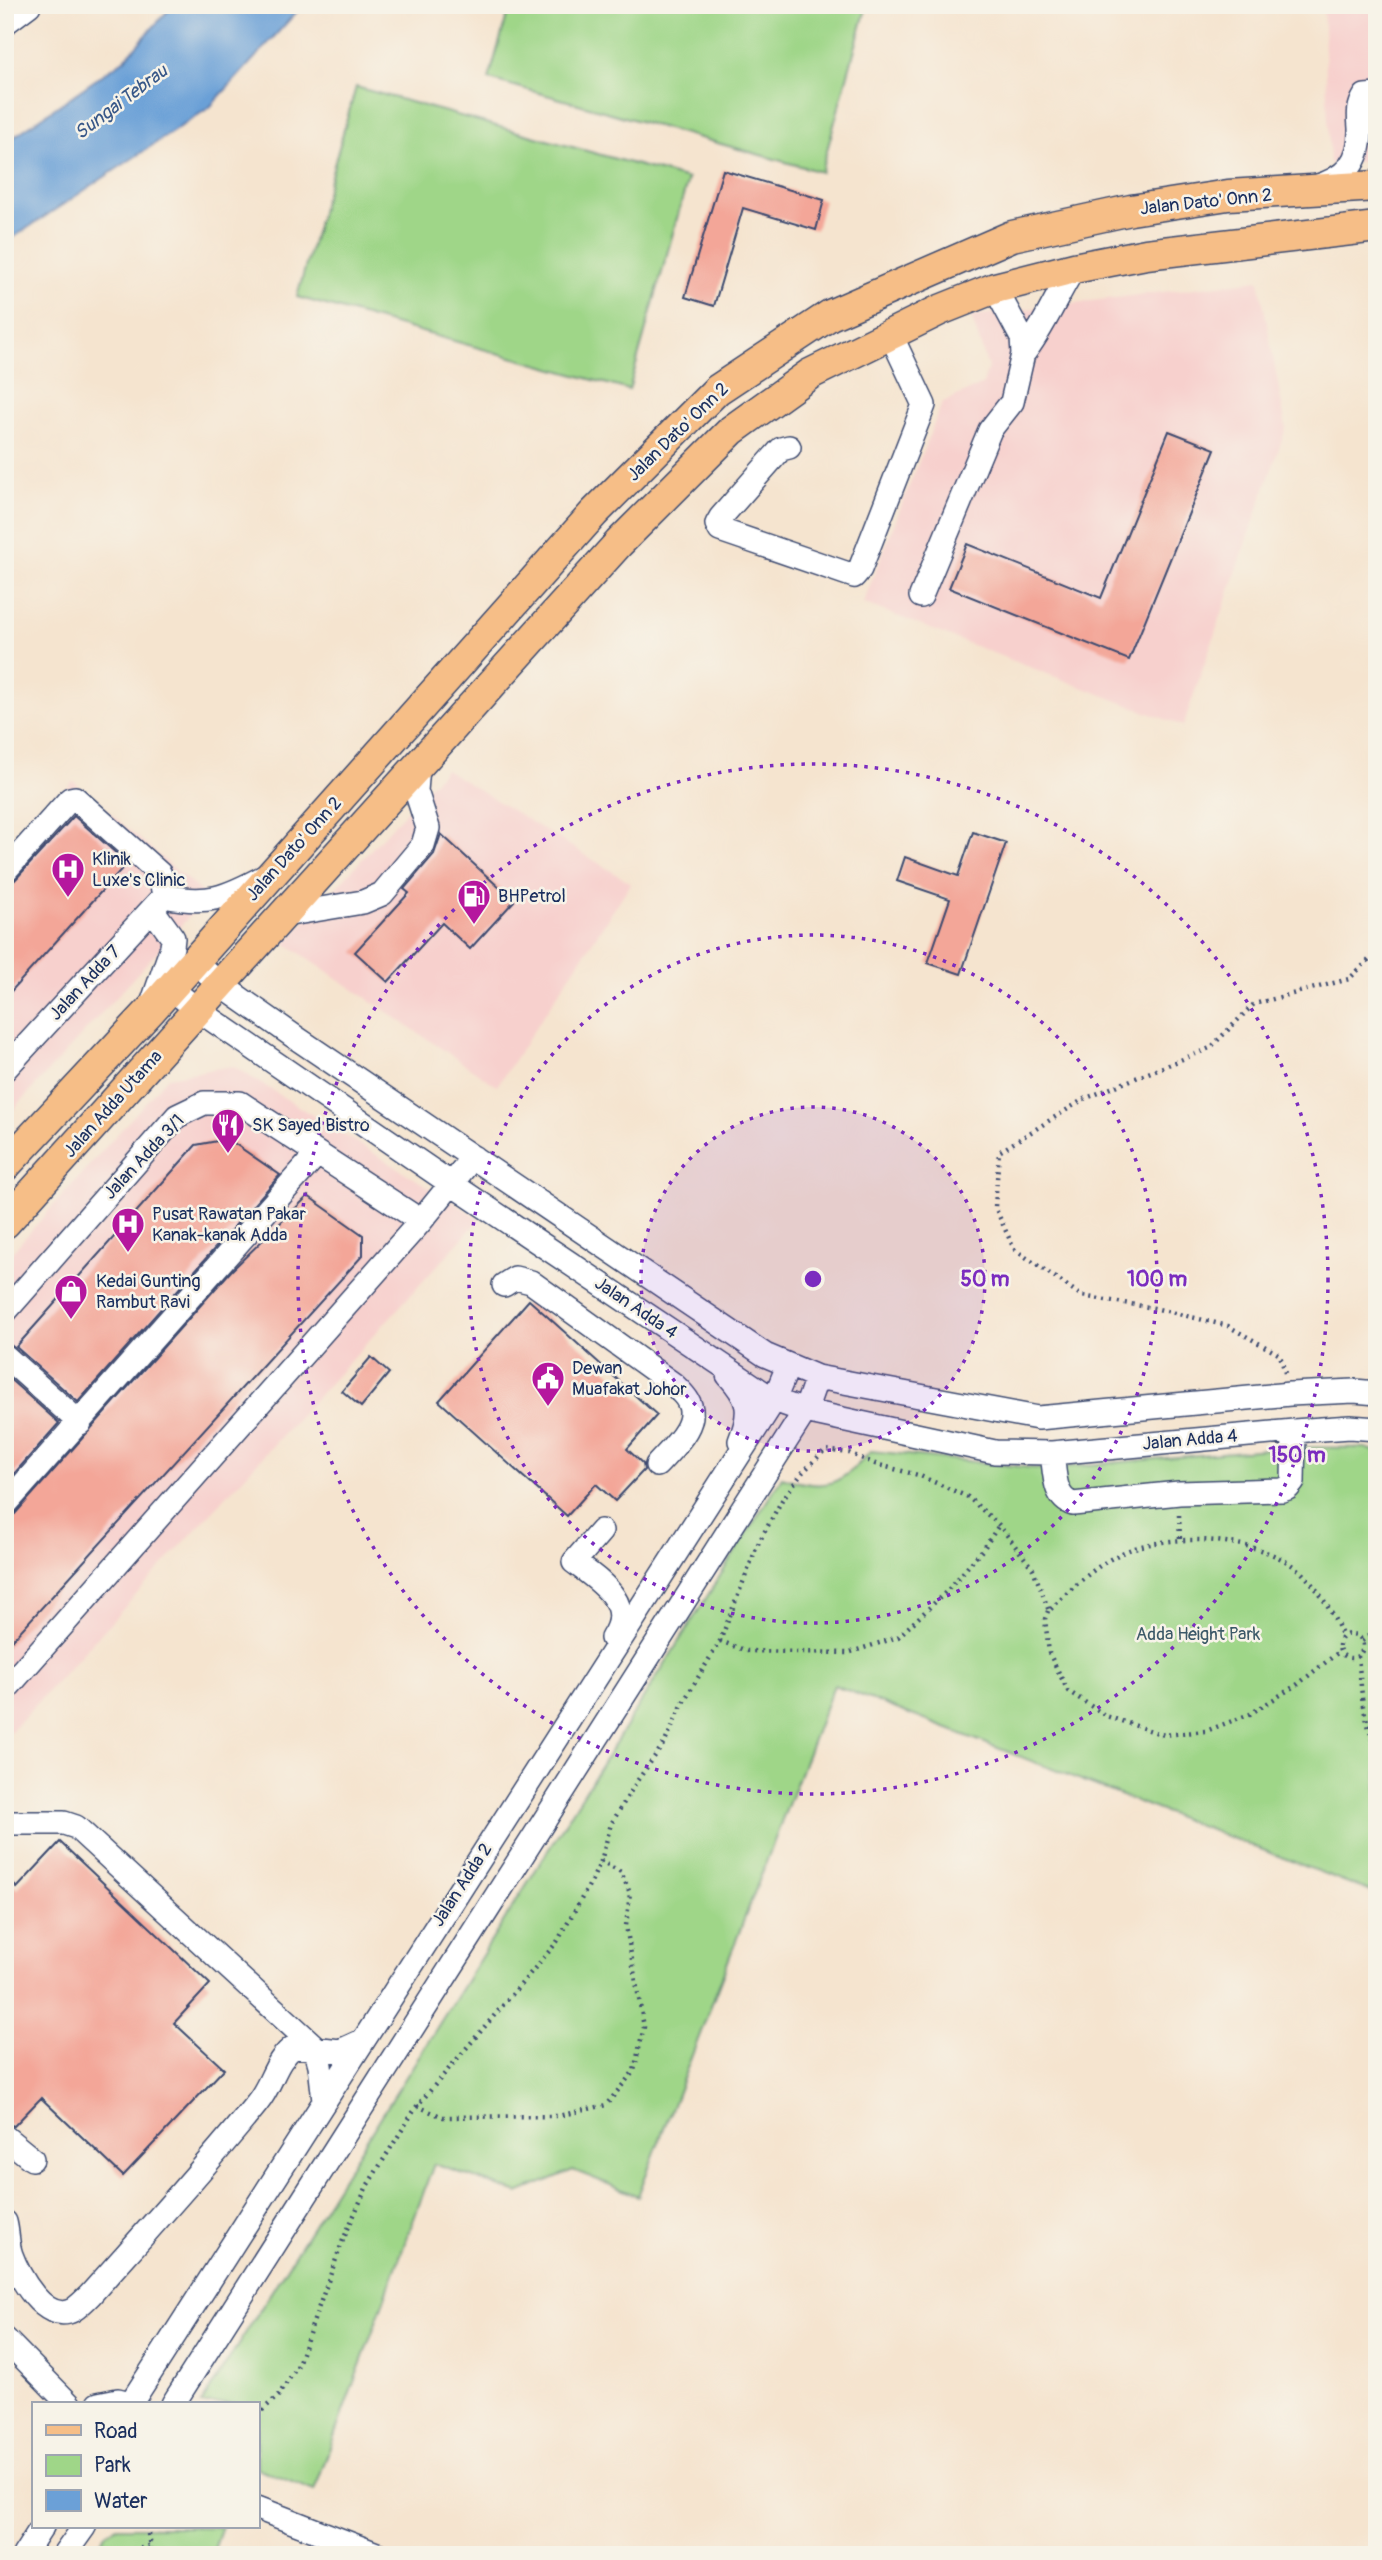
<svg xmlns="http://www.w3.org/2000/svg" width="1382" height="2560" font-family="Pangolin,sans-serif">
	<style>
		.built { fill: #f7d0cd }
		.green { fill: #9fd688; stroke: #5d8273; stroke-width: 2 }
		.water { fill: #6ba0d7; stroke: #43689a; stroke-width: 2 }
		.building { fill: #f3a698 }
		.lines { fill: none; stroke-linecap: round; stroke-linejoin: round }
		.minor-casing { stroke: #3c4a6f; stroke-width: 26 }
		.major-casing { stroke: #3c4a6f; stroke-width: 33 }
		.path { stroke: #3c4a6f; stroke-width: 4.5; stroke-dasharray: 2 5; stroke-linecap: butt }
		.minor { stroke: #fff; stroke-width: 23 }
		.major { stroke: #f6be87; stroke-width: 30 }
		.ring { fill: none; stroke: #7b2cbf; stroke-width: 3.5; stroke-dasharray: 3.5 7 }
		.labels { text-anchor: middle; dominant-baseline: central; stroke-width: 5; stroke-linejoin: round; paint-order: stroke }
		.street-label { font-size: 18px; fill: #1b2f5e; stroke: #f7f3e8 }
		.poi-label { font-size: 18px; fill: #1b2f5e; stroke: #f7f3e8; text-anchor: start }
		.park-label { font-size: 18px; fill: #3c5968; stroke: #f7f3e8 }
		.water-label { font-size: 19px; font-style: italic; fill: #375788; stroke: #f7f3e8 }
		.centre { fill: #7b2cbf; stroke: #f7f3e8; stroke-width: 3.5 }
		.ring-label { font-size: 21px; text-anchor: middle; font-weight: bold; fill: #7b2cbf; stroke: #f7f3e8; stroke-width: 5; stroke-linejoin: round; paint-order: stroke }
	</style>
	<rect width="100%" height="100%" fill="#f7f3e8"/>
	<filter id="ink" filterUnits="userSpaceOnUse"><feTurbulence type="fractalNoise" baseFrequency=".0143" numOctaves="2"/><feDisplacementMap in="SourceGraphic" scale="14" xChannelSelector="R" yChannelSelector="G"/><feConvolveMatrix kernelMatrix="1 2 1 2 8 2 1 2 1" color-interpolation-filters="sRGB"/></filter>
	<filter id="wash" filterUnits="userSpaceOnUse"><feTurbulence type="fractalNoise" baseFrequency=".00686" numOctaves="4" result="noise"/><feDisplacementMap in="SourceGraphic" scale="28" xChannelSelector="R" yChannelSelector="G"/><feGaussianBlur stdDeviation="1.57" result="paint"/><feColorMatrix in="noise" values="0 0 0 0 0 0 0 0 0 0 0 0 0 0 0 0 0 1.4 0 .05"/><feComposite in="paint" operator="in"/></filter>
	<g filter="url(#wash)">
		<rect width="100%" height="100%" fill="#f5e4cf"/>
		<path class="built" d="M1323 5H1377V160L1330 164Z
			M1259 280 1286 428 1183 726 863 603 942 403 983 384 988 367 971 316Z
			M445 769 631 883 497 1086 285 943Z
			M73 781 207 897 5 1119V858Z
			M233 1066 480 1219 5 1738V1260L168 1077Z"/>
		<path class="green" d="M510 5H867L821 172 489 79Z
			M356 87 688 179 629 390 297 297Z
			M1289 1447 1366 1448 1377 1452V1894L834 1685 638 2196 573 2170 518 2193 434 2164 314 2491 257 2468V2404H201L782 1477C827 1492 840 1485 871 1451L1043 1469Z
			M117 2527H222L212 2555H91L106 2533Z"/>
		<path class="water" d="M173 5H303L210 107 5 243V143L125 59Z"/>
		<g id="blocks">
			<path class="building" d="M723 170 824 200 816 230 743 208 714 306 685 297Z
				M1169 431 1215 449 1129 660 949 588 967 544 1101 598Z
				M74 816 127 863 5 998V886L15 880Z
				M973 832 1006 843 961 974 928 963 950 899 897 881 905 857 958 876Z
				M441 834 514 901 470 949 442 923 388 982 355 952 409 893 404 889 434 854Z
				M228 1139 280 1175 78 1402 16 1347 196 1145Z
				M308 1196 363 1235V1255L5 1648V1519L15 1514 231 1271Z
				M529 1300 657 1415 627 1449 643 1464 644 1470 615 1501 596 1484 567 1516 439 1401Z
				M371 1357 389 1373 361 1407 342 1391Z
				M5 1375 59 1423 5 1484Z
				M60 1842 210 1984 174 2023 224 2069 123 2176 41 2098 14 2126 5 2123V1876L17 1888Z"/>
		</g>
	</g>
	<g filter="url(#ink)">
		<use href="#blocks" fill-opacity="0" stroke="#3c4a6f" stroke-width="2"/>
		<g class="lines">
			<defs>
				<path id="minor" d="M5 23 29 5
					M1315 187C1346 178 1361 162 1360 128 1359 115 1358 107 1365 96L1377 95
					M1023 354C1044 328 1056 296 1074 268
					M789 447 781 449 721 517 717 524 720 530 854 576 860 569 924 405 890 333
					M921 596 990 430 1012 402 1023 354 1022 338 995 288
					M5 871 70 799 75 798 160 874 164 896
					M164 896C208 905 225 898 264 877
					M152 909 173 938 172 947 153 1001
					M284 915 363 902 382 894 423 845 428 828 416 791 418 767
					M194 961 221 985 292 1035 765 1355 817 1377 1038 1418 1290 1394 1354 1391 1377 1393
					M170 988 198 1010 453 1185 774 1400 805 1411 995 1452 1052 1453 1294 1431 1350 1427 1377 1429
					M5 1069 164 896
					M504 1285 515 1278 531 1282 673 1384C678 1389 685 1395 688 1401 701 1424 671 1449 657 1465
					M5 1312 177 1116 204 1103H240L421 1221
					M5 1356 80 1423
					M728 1375C750 1399 752 1411 740 1441
					M1052 1453C1055 1471 1053 1498 1073 1504L1179 1493 1282 1490 1288 1488 1293 1482 1294 1431
					M5 1505 317 1154
					M601 1531 574 1562C599 1581 636 1603 612 1638
					M5 1690 421 1221 473 1157
					M5 1823H64L76 1827 315 2047 320 2065 324 2101
					M5 2137 32 2159
					M5 2222C8 2233 7 2244 11 2255 18 2275 45 2325 73 2310 79 2306 85 2300 90 2295 146 2232 204 2169 257 2103 273 2084 274 2060 295 2046L340 2051 362 2041
					M5 2339 69 2404
					M131 2403 774 1400 788 1366
					M98 2404 118 2400 134 2404
					M173 2404 805 1411 817 1377
					M257 2508 379 2555
					M24 2555 42 2527
					M64 2555 84 2527"/>
				<path id="major" d="M5 1166 150 1011 594 513 717 390 830 315 1012 236 1131 210 1228 195 1377 186
					M5 1223 619 543 732 430 810 374 940 310 995 288 1074 268 1146 254 1377 227"/>
			</defs>
			<use href="#minor" class="minor-casing"/>
			<use href="#major" class="major-casing"/>
			<path class="path" d="M1285 1373 1280 1355 1228 1326 1154 1308 1082 1296 1014 1249 995 1207 999 1152 1084 1099 1210 1048 1254 1004 1349 979 1377 952
				M1179 1515 1180 1540
				M1048 1611 1045 1619 1049 1653 1068 1691 1106 1716 1164 1735 1206 1731 1250 1714 1298 1684 1340 1651
				M1339 1646a12 12 0 1 1 24 0a12 12 0 1 1-24 0Z
				M720 1641 747 1651 848 1653 898 1637 947 1591 984 1548 999 1525
				M1362 1641 1377 1629
				M1358 1656 1363 1706 1377 1758
				M417 2106 443 2117 558 2116 606 2105 634 2071 644 2027 626 1926 630 1893 621 1872 601 1861
				M257 2415 278 2396 297 2367 343 2240 367 2186 417 2106 557 1942 592 1880 601 1861 611 1824 637 1781 665 1742 684 1701 720 1641 758 1544 782 1500 803 1472 825 1450 849 1453 875 1464 918 1475 968 1497 999 1525 1033 1569 1049 1611C1072 1588 1098 1562 1129 1550 1178 1532 1264 1537 1303 1574 1321 1592 1333 1614 1343 1637
				M147 2527 151 2555
				M120 2555 151 2545"/>
			<use href="#minor" class="minor"/>
			<use href="#major" class="major"/>
		</g>
	</g>
	<circle cx="813" cy="1279" r="172" fill="#7b2cbf" fill-opacity=".12"/>
	<g class="ring">
		<circle cx="813" cy="1279" r="172"/>
		<circle cx="813" cy="1279" r="344"/>
		<circle cx="813" cy="1279" r="515"/>
	</g>
	<defs>
		<symbol id="hospital-pin" viewBox="-11 -11 22 30"><path d="M0 17L-7.5 6A9.5 9.5 0 1 1 7.5 6Z" fill="#b5179e" stroke="#f7f3e8"/><path d="M-5-5h3v3.5h4V-5h3V5h-3V1.5h-4V5h-3Z" fill="#fff"/></symbol>
		<symbol id="fuel-pin" viewBox="-11 -11 22 30"><path d="M0 17L-7.5 6A9.5 9.5 0 1 1 7.5 6Z" fill="#b5179e" stroke="#f7f3e8"/><path d="M-5.5-6h7V0h2V4h1.3V-2.5L3-4.5l.8-.8L6-3V5H2.5V1h-1V6h-7ZM-4.2-4.7v3.2H.2V-4.7Z" fill="#fff"/></symbol>
		<symbol id="restaurant-pin" viewBox="-11 -11 22 30"><path d="M0 17L-7.5 6A9.5 9.5 0 1 1 7.5 6Z" fill="#b5179e" stroke="#f7f3e8"/><path d="M-5-6h1v4h1v-4h1v4h1v-4h1v5L-1.5 .5V6h-2V.5L-5-1ZM5-6V6H3V1.5H1.5Q1.5-4 5-6Z" fill="#fff"/></symbol>
		<symbol id="shop-pin" viewBox="-11 -11 22 30"><path d="M0 17L-7.5 6A9.5 9.5 0 1 1 7.5 6Z" fill="#b5179e" stroke="#f7f3e8"/><path d="M-5-2.5h2.3a2.7 3.5 0 0 1 5.4 0H5L5.5 6h-11ZM-1.5-2.5h3a1.5 2.3 0 0 0-3 0Z" fill="#fff"/></symbol>
		<symbol id="civic-pin" viewBox="-11 -11 22 30"><path d="M0 17L-7.5 6A9.5 9.5 0 1 1 7.5 6Z" fill="#b5179e" stroke="#f7f3e8"/><path d="M-.6-6.5H3V-4.5H.6V-3L4-1V1h2V6H-6V1h2V-1L-.6-3ZM-1.2 2.5V6h2.4V2.5Z" fill="#fff"/></symbol>
	</defs>
	<g fill-rule="evenodd">
		<use href="#hospital-pin" x="49" y="850" width="38" height="52"/>
		<use href="#fuel-pin" x="455" y="877" width="38" height="52"/>
		<use href="#restaurant-pin" x="209" y="1106" width="38" height="52"/>
		<use href="#hospital-pin" x="109" y="1205" width="38" height="52"/>
		<use href="#shop-pin" x="52" y="1272" width="38" height="52"/>
		<use href="#civic-pin" x="529" y="1359" width="38" height="52"/>
	</g>
	<g class="labels">
		<g class="street-label">
			<text transform="translate(1206 202) rotate(-6)">Jalan Dato' Onn 2</text>
			<text transform="translate(678 432) rotate(-44)">Jalan Dato' Onn 2</text>
			<text transform="translate(294 849) rotate(-48)">Jalan Dato' Onn 2</text>
			<text transform="translate(85 983) rotate(-47)">Jalan Adda 7</text>
			<text transform="translate(113 1104) rotate(-48)">Jalan Adda Utama</text>
			<text transform="translate(144 1157) rotate(-47)">Jalan Adda 3/1</text>
			<text transform="translate(636 1308) rotate(34)">Jalan Adda 4</text>
			<text transform="translate(1190 1440) rotate(-5)">Jalan Adda 4</text>
			<text transform="translate(462 1885) rotate(-57)">Jalan Adda 2</text>
		</g>
		<g class="poi-label">
			<text x="92" y="859">Klinik<tspan x="92" dy="21">Luxe's Clinic</tspan></text>
			<text x="498" y="896">BHPetrol</text>
			<text x="252" y="1125">SK Sayed Bistro</text>
			<text x="152" y="1214">Pusat Rawatan Pakar<tspan x="152" dy="21">Kanak-kanak Adda</tspan></text>
			<text x="96" y="1281">Kedai Gunting<tspan x="96" dy="21">Rambut Ravi</tspan></text>
			<text x="572" y="1368">Dewan<tspan x="572" dy="21">Muafakat Johor</tspan></text>
		</g>
		<g class="park-label">
			<text x="1198" y="1634">Adda Height Park</text>
		</g>
		<g class="water-label">
			<text transform="translate(121 102) rotate(-37)">Sungai Tebrau</text>
		</g>
	</g>
	<circle cx="813" cy="1279" r="10" class="centre"/>
	<g class="ring-label">
		<text x="985" y="1286">50 m</text>
		<text x="1157" y="1286">100 m</text>
		<text x="1297" y="1462">150 m</text>
	</g>
	<rect width="1382" height="2560" fill="none" stroke="#f7f3e8" stroke-width="28"/>
	<rect x="32" y="2402" width="228" height="126" fill="#f7f3e8" stroke="#9fa5b1" stroke-width="2"/>
	<rect x="46" y="2425" width="35" height="10" fill="#f6be87" stroke="#9fa5b1" stroke-width="2"/>
	<text x="94" y="2438" font-size="21" fill="#1b2f5e">Road</text>
	<rect x="46" y="2455" width="35" height="21" fill="#9fd688" stroke="#9fa5b1" stroke-width="2"/>
	<text x="94" y="2472" font-size="21" fill="#1b2f5e">Park</text>
	<rect x="46" y="2490" width="35" height="21" fill="#6ba0d7" stroke="#9fa5b1" stroke-width="2"/>
	<text x="94" y="2508" font-size="21" fill="#1b2f5e">Water</text>
</svg>
